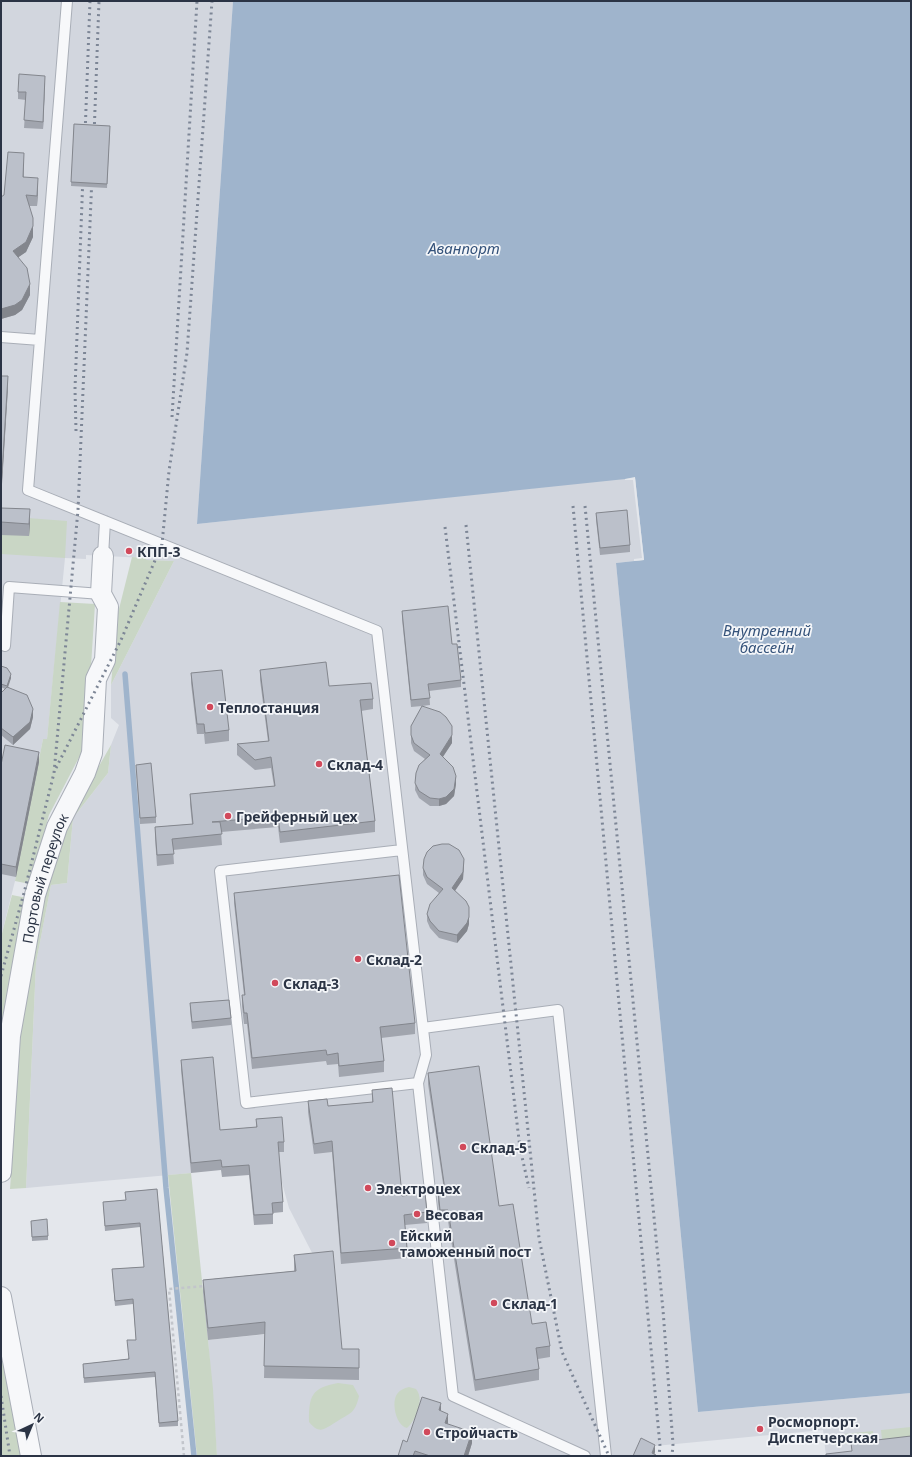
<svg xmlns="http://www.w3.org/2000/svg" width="912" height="1457" font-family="'Noto Sans',sans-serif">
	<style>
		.built { fill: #d2d6de }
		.green { fill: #c9d6c5 }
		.water { fill: #9fb4cc }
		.pier { fill: #e4e7ec }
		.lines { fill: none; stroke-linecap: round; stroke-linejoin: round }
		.stream { stroke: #9fb4cc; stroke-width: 5.5 }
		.service-casing { stroke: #a9aeb7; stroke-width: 12 }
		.minor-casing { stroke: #a9aeb7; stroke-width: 22 }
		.path { stroke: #c2c5cb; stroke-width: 2.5; stroke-dasharray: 3 3; stroke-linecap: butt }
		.service { stroke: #f7f8fa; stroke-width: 10 }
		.minor { stroke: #f7f8fa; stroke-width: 20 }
		.rail { stroke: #7d8696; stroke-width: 3; stroke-dasharray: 2 4; stroke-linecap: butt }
		.wall { fill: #a1a5ae }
		.shaded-wall { fill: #83868d }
		.building { fill: #bbc0ca; stroke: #83868d }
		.poi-dot { fill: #d1495b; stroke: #f4f6f9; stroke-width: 1.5 }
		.labels { text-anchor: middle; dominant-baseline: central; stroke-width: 3.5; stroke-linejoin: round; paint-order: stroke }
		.poi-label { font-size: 14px; font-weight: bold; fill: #2b3445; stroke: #f4f6f9; text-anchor: start }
		.street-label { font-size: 14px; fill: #2b3445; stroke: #f4f6f9 }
		.water-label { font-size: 15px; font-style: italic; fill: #34527a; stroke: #f4f6f9 }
	</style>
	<rect width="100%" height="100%" fill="#e4e7ec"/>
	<path class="built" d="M1 1H233L197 524 635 477 644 560 616 563 698 1412 911 1393V1443L851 1449 852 1456H826L823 1430 655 1446 654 1456H217L208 1340 339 1327 326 1280 289 1208 279 1172 190 1161 191 1173 26 1188 36 963 51 885 67 883 73 818 108 773 111 745 119 725 111 718V685L174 561 146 560 145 558 86 555V559L65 558 47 739H43L16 877 1 937Z"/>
	<path class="green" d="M1 516 67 521 65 558 1 554Z
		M132 557 146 558V560L174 561 111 685 117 617Z
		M60 602 95 604 86 744 49 815 30 884 15 881 43 739H47Z
		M111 745 108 773 73 818 67 883 51 885 36 963 26 1188 10 1189 21 1029 41 903 71 815Z
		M12 895 27 898 1 1090V937Z
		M191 1173 213 1389 217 1456H197L168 1175Z
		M1 1337 24 1456H1Z
		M338 1383 353 1385 359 1396C355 1414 350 1413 336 1422 324 1429 320 1435 309 1422 309 1396 311 1388 338 1383Z
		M409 1387 416 1389C425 1400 416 1420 407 1428 396 1426 391 1403 397 1394 400 1390 404 1388 409 1387Z
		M911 1427V1437L882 1440 881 1430Z
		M873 1431 874 1441 835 1445 834 1435Z"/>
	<path class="water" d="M233 1H911V1393L698 1412 616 563 644 560 635 478 197 524Z"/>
	<path class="pier" d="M635 477 644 560 634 561V559L642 558 633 480H625V479Z"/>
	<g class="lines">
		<path class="stream" d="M125 674 166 1188 194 1456"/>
		<defs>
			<path id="service" d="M67 1 28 490 377 631 426 1055 418 1083 453 1396 585 1456
				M1 337 40 340
				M103 556 105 521
				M5 646 9 587 101 594
				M402 850 220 871 246 1103 418 1083
				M423 1028 558 1010 606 1456"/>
			<g id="minor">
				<path id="s1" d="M1 1172 10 1036 35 895 57 827 85 773 92 753 96 679 105 660 108 607 101 594 103 556"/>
				<path d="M1 1297 31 1456"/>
			</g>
		</defs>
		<use href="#service" class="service-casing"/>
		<use href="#minor" class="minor-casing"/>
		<path class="path" d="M184 1456 169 1289 206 1286"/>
		<use href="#service" class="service"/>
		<use href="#minor" class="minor"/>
		<path class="rail" d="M85 135 90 1
			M94 136 99 1
			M172 417 197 1
			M76 431 75 389 83 175
			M573 506 660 1446 659 1456
			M585 506 663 1310 673 1444 672 1456
			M466 525 539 1238 562 1352 609 1456
			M445 527 520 1148 529 1188
			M56 768 121 640 162 544 169 471 187 353 212 1
			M1 976 24 893 54 773 78 510 92 176
			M1 1396 10 1456"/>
	</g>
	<path class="wall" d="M45 83 43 129 24 128 26 100 18 99V92Z
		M74 124 110 126 107 188 71 186Z
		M24 163V177L38 188 37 206H29L33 237 26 252 18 257 30 295 22 310 15 315 1 319V197L4 195Z
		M1 508 30 522 29 536 1 535Z
		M596 513 630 545V552L600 555 596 520Z
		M402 611 452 644 461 680V687L429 691 430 705 422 706 452 743 443 757 456 784 454 796 446 804 439 806H430L419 798 415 790 416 773 425 759 414 751 411 743V726L422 706 411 707 402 619Z
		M1 666 11 678 8 688 33 717 30 729 13 745 1 735V693L5 689 1 687Z
		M260 670 329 686 373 699V709L361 711 375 821V832L280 843 278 827 221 832 222 845 173 850 174 864 157 866 155 838V827L192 824 190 804V794L274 786 271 768 255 770 237 755V744L268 741 260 680Z
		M191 673 229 730V741L205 744 204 734H197L191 683Z
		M39 762 16 877 1 874V765Z
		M136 765 156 817V823L140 824Z
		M464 867 463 879 455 891 469 924 467 931 457 943 439 938 430 928 427 921V914L439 893 427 884 423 875V868Z
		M234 893 415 1023V1034L381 1038 384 1061V1072L339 1077 338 1064 327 1065 326 1061 252 1069 247 1024H244L242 1006V995H244L234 903Z
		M190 1003 231 1018V1025L192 1029 190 1011Z
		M181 1060 220 1130 256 1127V1119L284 1142V1152H278L283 1202V1212L273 1213V1224L254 1225 249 1175 222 1177 221 1170 191 1173 181 1070Z
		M428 1073 499 1206 532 1324 550 1346V1357L538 1359 539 1369V1380L475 1391 448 1221H440L438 1202V1191L444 1190 428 1084Z
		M372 1090 402 1196 427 1212V1223L405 1225 407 1248V1258L341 1264 332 1152 314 1154 308 1112V1101L328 1106 372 1102Z
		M157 1189 178 1421V1426L159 1427 155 1377 84 1383 83 1368V1364L128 1359 136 1340 133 1304 115 1306 112 1269 144 1267 140 1227 105 1231 103 1202 126 1200 125 1192Z
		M31 1221 48 1236V1240L32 1241Z
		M294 1255 342 1349H359V1380L264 1378 265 1334 208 1340 203 1292V1280L294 1271Z
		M441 1411 448 1424 472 1443 468 1456H398L407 1442Z"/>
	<path class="shaded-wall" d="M45 76V83L43 129V122Z
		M38 178V188L37 206V196Z
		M33 226V237L26 252 13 261V251Z
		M30 284V295L22 310 15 315 1 319V309Z
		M8 376V388L1 500V488Z
		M30 509V522L29 536V524Z
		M11 674V678L7 689V686Z
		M33 709V717L30 729 13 745V737Z
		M452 735V743L440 761V754Z
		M39 752V762L16 877V867Z
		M456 776V784L454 796 446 804 439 806V799Z
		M464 859 463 879 452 895V888Z
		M469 917V924L467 931 457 943V935Z
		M441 1403V1414L439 1410Z
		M448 1414V1424L445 1423Z
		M472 1432V1443L468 1456H464Z
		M655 1445V1452L654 1456 652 1453Z"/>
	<path class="building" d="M19 74 45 76 43 122 24 120 26 92H18Z
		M74 124 110 126 107 184 71 182Z
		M8 152 24 153 23 177 38 178 37 196 26 195 33 218V226L26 242 13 251 27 268 30 284 22 300 15 305 1 309V197L4 195Z
		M1 376H8L1 488Z
		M1 508 30 509 29 524 1 522Z
		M627 510 630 545 600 548 596 513Z
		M448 606 452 644H457L461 680 428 684 430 698 411 700 402 611Z
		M326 662 329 686 371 683 373 699 360 700 375 821 280 832 278 816 212 822H220L222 834 172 839 174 854 157 855 155 827 193 824 190 794 275 786 271 757 255 760 237 744 269 741 260 670Z
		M1 666 7 668 11 674 7 686 1 684Z
		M222 670 229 730 205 733 204 724H197L191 673Z
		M7 687 27 695 33 709 30 722 13 737 1 728V693Z
		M422 706 440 712 446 717 452 726V735L440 754 453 767 456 776 454 789 446 797 439 799 430 798 419 791 415 783 416 773 419 765 430 755 414 743 411 735V726Z
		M5 745 39 752 16 867 1 864V765Z
		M151 763 156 817 140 818 136 765Z
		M442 844H449L459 850 464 859 463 872 452 888 466 901 469 907V917L467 923 457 935 439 931 430 921 427 914 430 904 443 889 427 877 423 868 424 859 427 852 433 846Z
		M399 875 415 1023 380 1027 384 1061 339 1066 338 1053 327 1055 326 1050 252 1058 247 1013H244L242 995H245L234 893Z
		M229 1000 231 1018 192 1022 190 1003Z
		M213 1057 220 1130 257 1127 256 1119 282 1117 284 1142H278L283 1202 272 1203 273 1214 254 1215 249 1165 222 1167 221 1160 191 1163 181 1060Z
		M479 1066 499 1206 513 1204 532 1324 546 1322 550 1346 536 1348 539 1369 475 1380 448 1210H440L438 1191 445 1190 428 1073Z
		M392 1088 402 1196 425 1193 427 1212 404 1215 407 1248 341 1253 332 1141 314 1144 308 1101 327 1099 328 1106 373 1102 372 1090Z
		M157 1189 178 1421 159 1423 155 1372 84 1378 83 1364 129 1359 127 1340H136L133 1299 115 1301 112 1269 144 1267 140 1223 105 1226 103 1202 126 1200 125 1192Z
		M47 1219 48 1236 32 1237 31 1221Z
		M333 1251 342 1349H359V1368L264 1366 265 1322 208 1328 203 1280 296 1271 294 1255Z
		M422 1397 441 1403 439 1410 448 1414 445 1423 472 1432 464 1456H430L415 1451 413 1456H398L403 1440 407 1442Z
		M911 1436V1456H826V1454L852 1451 851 1443Z
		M641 1438 655 1445 652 1453 656 1455 655 1456H633Z"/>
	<g class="poi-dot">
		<circle cx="129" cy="551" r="4"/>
		<circle cx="210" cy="707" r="4"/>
		<circle cx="319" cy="764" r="4"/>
		<circle cx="228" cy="816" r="4"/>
		<circle cx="358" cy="959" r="4"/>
		<circle cx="275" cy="983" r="4"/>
		<circle cx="463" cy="1147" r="4"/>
		<circle cx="368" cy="1188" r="4"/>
		<circle cx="417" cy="1214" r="4"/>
		<circle cx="392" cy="1243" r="4"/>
		<circle cx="494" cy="1303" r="4"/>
		<circle cx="760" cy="1429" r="4"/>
		<circle cx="427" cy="1432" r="4"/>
	</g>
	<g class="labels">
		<g class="poi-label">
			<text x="137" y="551">КПП-3</text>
			<text x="218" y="707">Теплостанция</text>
			<text x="327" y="764">Склад-4</text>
			<text x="236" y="816">Грейферный цех</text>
			<text x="366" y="959">Склад-2</text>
			<text x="283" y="983">Склад-3</text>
			<text x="471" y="1147">Склад-5</text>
			<text x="376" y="1188">Электроцех</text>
			<text x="425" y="1214">Весовая</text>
			<text x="400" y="1235">Ейский<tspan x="400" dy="16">таможенный пост</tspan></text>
			<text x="502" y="1303">Склад-1</text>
			<text x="768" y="1421">Росморпорт.<tspan x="768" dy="16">Диспетчерская</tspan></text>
			<text x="435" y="1432">Стройчасть</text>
		</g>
		<g class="street-label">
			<text stroke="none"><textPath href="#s1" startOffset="298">Портовый переулок</textPath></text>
		</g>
		<g class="water-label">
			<text x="464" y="248">Аванпорт</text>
			<text x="767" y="630">Внутренний<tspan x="767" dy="17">бассейн</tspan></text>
		</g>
	</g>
	<rect width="912" height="1457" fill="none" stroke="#2b3445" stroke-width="4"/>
	<g transform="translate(32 1425) rotate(44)" stroke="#f4f6f9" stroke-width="3" paint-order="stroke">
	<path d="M0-3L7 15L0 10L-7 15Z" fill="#2b3445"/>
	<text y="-6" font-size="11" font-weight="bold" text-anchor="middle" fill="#2b3445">N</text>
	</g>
</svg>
